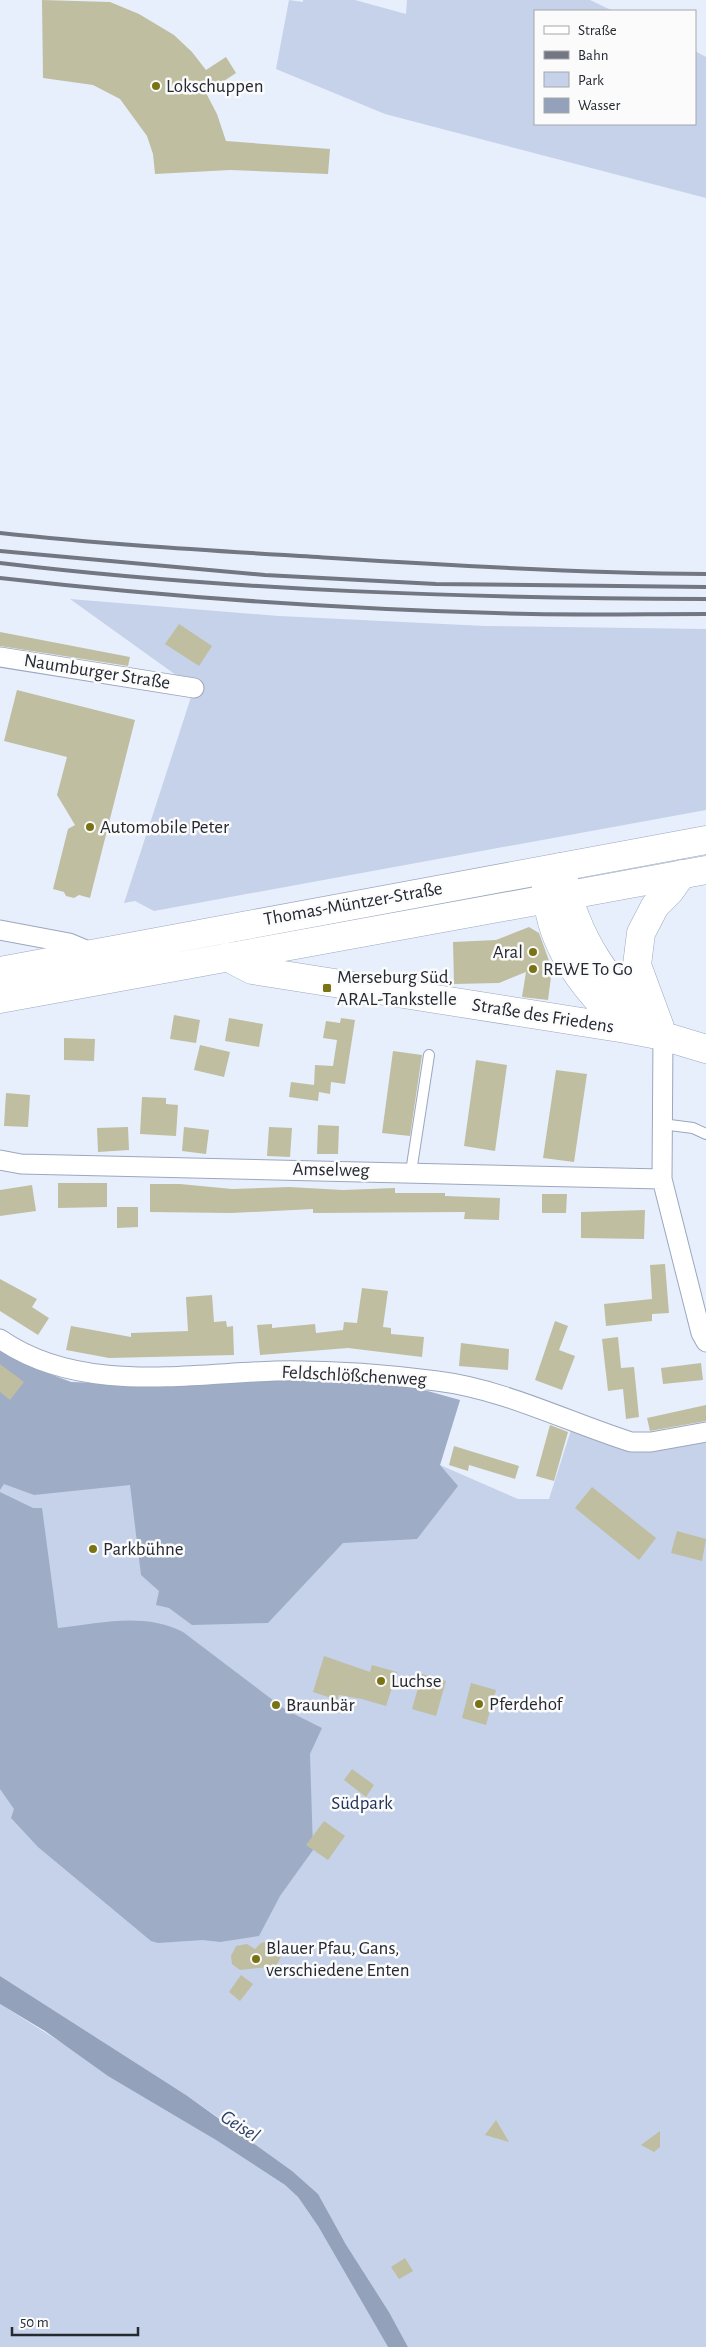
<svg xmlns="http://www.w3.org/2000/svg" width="706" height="2347" font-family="'Alegreya Sans',sans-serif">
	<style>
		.green { fill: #c5d2e9 }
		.forest { fill: #9facc6 }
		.water { fill: #93a1bb }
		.building { fill: #bfbea0 }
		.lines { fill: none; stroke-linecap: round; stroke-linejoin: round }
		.lane-casing { stroke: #9ba7bd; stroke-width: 12 }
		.street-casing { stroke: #9ba7bd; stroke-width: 21 }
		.secondary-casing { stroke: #9ba7bd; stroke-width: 29 }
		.primary-casing { stroke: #9ba7bd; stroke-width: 29 }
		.lane { stroke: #fff; stroke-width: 10 }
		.street { stroke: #fff; stroke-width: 19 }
		.secondary { stroke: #fff; stroke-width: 28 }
		.primary { stroke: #fff; stroke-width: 28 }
		.rail { stroke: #727782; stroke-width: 4 }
		.poi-dot { fill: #797316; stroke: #fbfbfb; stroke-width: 2 }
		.labels { text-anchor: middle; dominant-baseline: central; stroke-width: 5; stroke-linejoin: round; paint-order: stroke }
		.poi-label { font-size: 19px; fill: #252932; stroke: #fbfbfb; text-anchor: start }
		.street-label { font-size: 19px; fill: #252932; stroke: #fbfbfb }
		.park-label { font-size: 19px; fill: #213358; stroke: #fbfbfb }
		.water-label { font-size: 20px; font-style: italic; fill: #2e4268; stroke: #fbfbfb }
	</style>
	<rect width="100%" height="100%" fill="#e7effd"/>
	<path class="green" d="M289 0 303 2V0H355L406 14 407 0H590L613 11H535V124H695V51L706 57V198L385 114 276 69Z
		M70 599 279 616 485 626 706 629V810L154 911 135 901 124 903 194 688Z
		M0 1347 26 1365 71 1382 460 1400 440 1465 518 1499H549L571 1430 706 1441V2347H408L389 2312 345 2243 249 2139 186 2095 0 1976Z
		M0 2004 216 2140 285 2185 298 2197 318 2226 388 2347H0Z"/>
	<path class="forest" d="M0 1347 26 1365 71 1382 114 1384 325 1380 406 1385 460 1400 440 1465 458 1486 417 1539 343 1543 268 1623 192 1625 169 1608 156 1605 159 1591 141 1575 130 1485 34 1495 4 1484 0 1490Z
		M0 1492 33 1508H42L58 1628C101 1623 144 1612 183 1632L286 1710 322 1728 310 1754 313 1850 280 1896 259 1936 220 1942 203 1940 158 1943 151 1941 38 1847 11 1818 14 1809 0 1789Z"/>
	<path class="water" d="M0 1976 186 2095 292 2171 318 2194 345 2243 389 2312 408 2347H388L318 2226 298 2197 285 2185 216 2140 108 2076 45 2031 0 2004Z"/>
	<path class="building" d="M42 0 110 2 139 14 174 35 192 52 206 70 226 57 236 73 206 93 217 114 226 141 330 149 328 174 230 170 155 174 153 154 147 136 120 99 93 85 43 78Z
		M179 624 212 646 199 666 165 644Z
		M0 632 130 657 128 666 0 646Z
		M17 690 135 720 90 898 79 895 74 898 66 896 64 892 53 889 68 829 75 825 57 795 67 757 4 741Z
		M529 927 539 933 552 969 548 1000 522 997 526 972 499 983 454 984 453 942 496 940Z
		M174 1015 200 1020 196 1043 170 1039Z
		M229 1018 263 1024 259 1047 225 1041Z
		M341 1018 355 1020 345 1084 331 1082 330 1094 319 1092 318 1101 289 1097 291 1082 314 1085 315 1065 333 1066 337 1040 323 1038 326 1021 340 1023Z
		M64 1038 95 1039 94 1061 64 1060Z
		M200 1045 230 1052 224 1077 194 1070Z
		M393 1051 422 1055 410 1136 382 1133Z
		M476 1060 507 1065 495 1151 464 1146Z
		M556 1070 587 1074 574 1162 543 1158Z
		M6 1093 30 1095 28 1127 4 1126Z
		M142 1097 166 1098V1104L178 1105 176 1136 140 1134Z
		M318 1125 339 1126 338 1154H317Z
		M128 1127 129 1150 98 1152 97 1128Z
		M184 1127 209 1130 206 1154 182 1151Z
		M269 1127 292 1128 290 1157 267 1156Z
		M58 1183H107V1207L58 1208Z
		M150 1184H180L232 1189 289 1187 343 1190 395 1188V1193H445V1196L500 1198 499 1220 464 1219 465 1212 313 1213V1209L231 1213 150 1212Z
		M32 1185 36 1211 0 1216V1190Z
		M542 1194H567L566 1213H542Z
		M117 1207H138V1227L117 1228Z
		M645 1210 644 1239 581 1238V1212Z
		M665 1264 669 1313 652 1314V1321L606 1326 604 1304 652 1299 650 1265Z
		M0 1279 37 1299 32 1307 49 1318 38 1335 0 1311Z
		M362 1288 388 1291 383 1327 391 1328V1334L424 1337 422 1357 348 1348 260 1355 257 1325 272 1324V1328L315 1324 316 1333 343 1330 344 1322 357 1323Z
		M212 1295 214 1322 226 1321 227 1327 233 1326 234 1355 109 1358 66 1350 71 1326 131 1337V1333L188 1331 186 1297Z
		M555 1321 568 1326 559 1350 575 1356 562 1390 535 1380Z
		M618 1337 621 1368 634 1367 639 1417 626 1419 623 1389 608 1391 602 1339Z
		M461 1343 509 1349 508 1370 459 1366Z
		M701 1363 703 1380 663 1384 661 1368Z
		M0 1364 24 1382 10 1400 0 1392Z
		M706 1405V1421L650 1431 647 1418Z
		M550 1425 568 1432 554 1481 536 1476Z
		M454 1446 519 1466 515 1479 469 1465 468 1471 449 1465Z
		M592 1487 656 1538 639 1560 575 1508Z
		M677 1531 706 1539 702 1561 671 1553Z
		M324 1656 370 1672 372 1665 397 1672 386 1706 362 1699 339 1695 337 1700 313 1692Z
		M422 1674 446 1681 436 1716 412 1709Z
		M471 1683 496 1690 486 1725 462 1718Z
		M352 1769 374 1785 366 1797 344 1780Z
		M324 1821 345 1836 328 1860 306 1845Z
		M272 1940 279 1945 281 1957 276 1966 240 1970 232 1964 231 1956 236 1946 247 1944 255 1949 261 1943Z
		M241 1975 253 1984 240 2001 229 1992Z
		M496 2120 509 2142 485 2135Z
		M660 2131V2147L654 2152 641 2145Z
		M405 2258 413 2271 399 2279 391 2267Z"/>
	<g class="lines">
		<defs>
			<path id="lane" d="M662 1124 693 1128 706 1134
				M411 1172 429 1055"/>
			<path id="street" d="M0 657 194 688
				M0 930 69 943 93 953
				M663 1036 662 1179 701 1333 706 1342
				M0 1160 21 1164 662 1179
				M0 1339C79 1394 185 1374 275 1371 330 1370 383 1374 437 1381 503 1389 568 1422 631 1442H651L706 1432"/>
			<path id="secondary" d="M561 867C576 944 609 983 663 1036
				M545 875C546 888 547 901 550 914 560 960 593 997 626 1029
				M227 957 252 970 626 1029 663 1036 706 1049
				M661 1030 637 965 641 933 655 906 670 891 682 874"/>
			<path id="primary" d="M0 971 706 840
				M0 999 706 870"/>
		</defs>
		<use href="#lane" class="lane-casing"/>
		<use href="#street" class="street-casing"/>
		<use href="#secondary" class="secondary-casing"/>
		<use href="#primary" class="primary-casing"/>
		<use href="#lane" class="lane"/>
		<use href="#street" class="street"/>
		<use href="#secondary" class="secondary"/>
		<use href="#primary" class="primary"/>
		<path class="rail" d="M0 533C110 545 221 551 332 558 457 566 581 573 706 574
			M0 551 265 575 436 584 706 587
			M0 563C234 591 470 598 706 599
			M0 578C176 598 355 610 532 614 590 615 648 614 706 614"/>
	</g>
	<g class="poi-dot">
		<circle cx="156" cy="86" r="5"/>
		<circle cx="90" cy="827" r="5"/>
		<circle cx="533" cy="952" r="5"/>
		<circle cx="533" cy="969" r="5"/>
		<rect x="322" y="983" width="10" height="10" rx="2.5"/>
		<circle cx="93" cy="1549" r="5"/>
		<circle cx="381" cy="1681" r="5"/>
		<circle cx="479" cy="1704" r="5"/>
		<circle cx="276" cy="1705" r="5"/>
		<circle cx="256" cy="1959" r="5"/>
	</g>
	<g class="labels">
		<g class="poi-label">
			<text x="166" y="86">Lokschuppen</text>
			<text x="100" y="827">Automobile Peter</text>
			<text x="523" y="952" text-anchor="end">Aral</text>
			<text x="543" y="969">REWE To Go</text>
			<text x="337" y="977">Merseburg Süd,<tspan x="337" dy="22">ARAL-Tankstelle</tspan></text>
			<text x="103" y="1549">Parkbühne</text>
			<text x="391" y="1681">Luchse</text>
			<text x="489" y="1704">Pferdehof</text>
			<text x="286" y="1705">Braunbär</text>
			<text x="266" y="1948">Blauer Pfau, Gans,<tspan x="266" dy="22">verschiedene Enten</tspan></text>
		</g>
		<g class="street-label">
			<text transform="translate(97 672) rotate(9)">Naumburger Straße</text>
			<text transform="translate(353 904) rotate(-10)">Thomas-Müntzer-Straße</text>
			<text transform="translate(543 1016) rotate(9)">Straße des Friedens</text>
			<text transform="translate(331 1170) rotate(1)">Amselweg</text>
			<text transform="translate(354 1376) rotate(3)">Feldschlößchenweg</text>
		</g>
		<g class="park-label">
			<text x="362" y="1803">Südpark</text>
		</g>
		<g class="water-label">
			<text transform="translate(240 2126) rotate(33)">Geisel</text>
		</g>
	</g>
	<rect x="534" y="10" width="162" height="115" fill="#fbfbfb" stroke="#a5a7ab"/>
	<rect x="544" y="26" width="25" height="8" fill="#ffffff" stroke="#a5a7ab"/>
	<text x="578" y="35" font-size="15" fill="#252932">Straße</text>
	<rect x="544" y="51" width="25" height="8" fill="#727782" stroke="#a5a7ab"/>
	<text x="578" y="60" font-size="15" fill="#252932">Bahn</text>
	<rect x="544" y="72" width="25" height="15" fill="#c5d2e9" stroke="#a5a7ab"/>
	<text x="578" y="85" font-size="15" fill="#252932">Park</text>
	<rect x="544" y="98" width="25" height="15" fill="#93a1bb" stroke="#a5a7ab"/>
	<text x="578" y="110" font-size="15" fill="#252932">Wasser</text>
	<path d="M12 2327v8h126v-8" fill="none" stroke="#252932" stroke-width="2.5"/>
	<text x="20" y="2327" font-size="15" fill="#252932" stroke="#fbfbfb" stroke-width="4" paint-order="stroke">50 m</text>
</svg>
